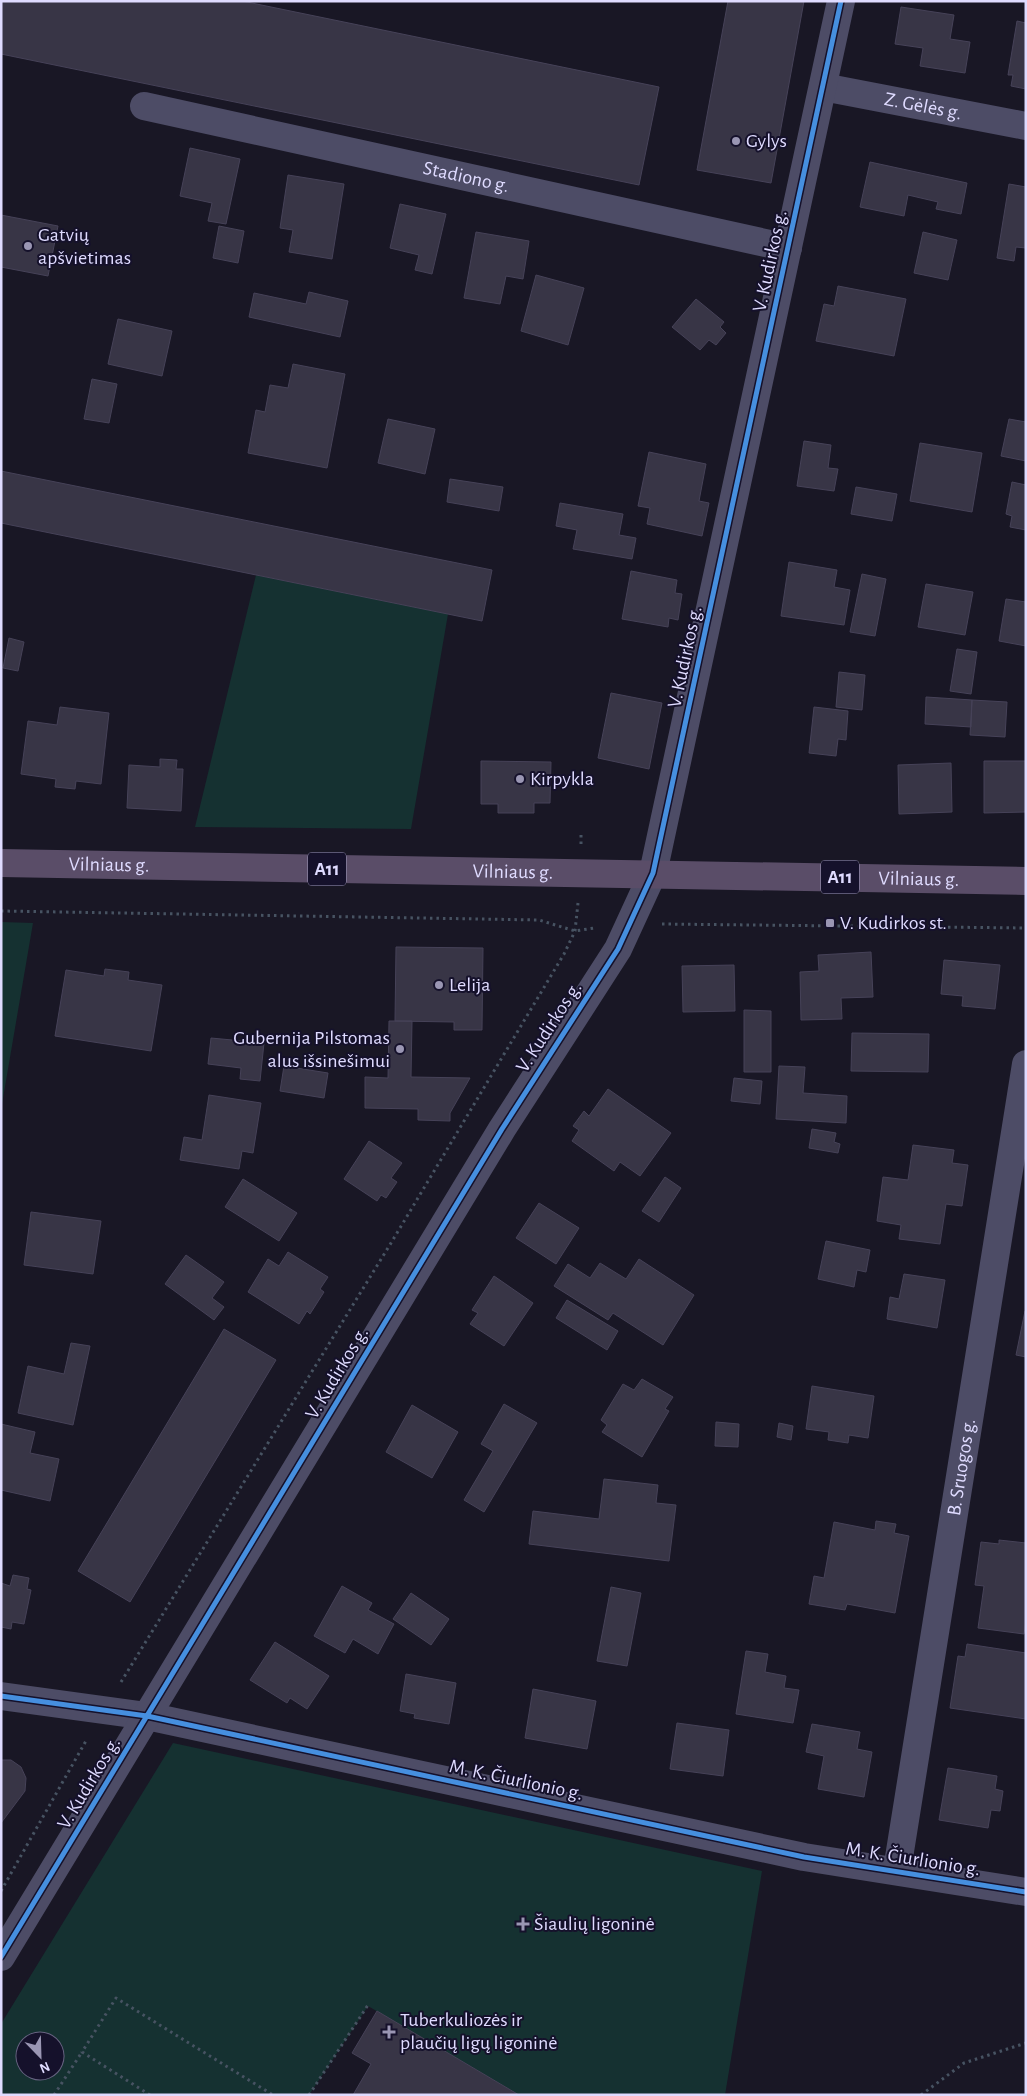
<svg xmlns="http://www.w3.org/2000/svg" width="1027" height="2096" font-family="'Alegreya Sans',sans-serif">
	<style>
		.green { fill: #153131; fill-rule: evenodd }
		.building { fill: #383546; stroke: #464258 }
		.lines { fill: none; stroke-linecap: round; stroke-linejoin: round }
		.path { stroke: #475362; stroke-width: 3; stroke-dasharray: 2.5 4; stroke-linecap: butt }
		.minor { stroke: #4d4c66; stroke-width: 28 }
		.trunk { stroke: #5a4d68; stroke-width: 28 }
		.cycleway-casing { stroke: #15112b; stroke-width: 8 }
		.cycleway { stroke: #468fdf; stroke-width: 5 }
		.poi-dot { fill: #9a96b3; stroke: #15112b; stroke-width: 2 }
		.labels { text-anchor: middle; dominant-baseline: central; stroke-width: 4; stroke-linejoin: round; paint-order: stroke }
		.shield { fill: #15112b; stroke: #a29ebf; stroke-width: 1 }
		.shield-label { font-size: 19px; font-weight: bold; fill: #dfdbff }
		.street-label { font-size: 20px; fill: #dfdbff; stroke: #15112b }
		.poi-label { font-size: 20px; fill: #dfdbff; stroke: #15112b; text-anchor: start }
	</style>
	<rect width="100%" height="100%" fill="#191725"/>
	<path class="green" d="M256 575 448 614 411 829 195 827Z
		M1 922 33 923 1 1110Z
		M173 1743 762 1871 725 2095H519L368 2006 309 2095H1V2024ZM25 2041H55V2071H25Z"/>
	<path class="building" d="M1 1H242L659 87 639 185 1 54Z
		M728 1H804L771 183 697 170Z
		M901 7 954 15 950 39 970 42 965 73 920 66 923 48 895 44Z
		M1017 21 1026 23V89L1011 86 1013 75H1008Z
		M190 148 240 159 226 224 208 221 212 203 180 196Z
		M870 162 967 183 961 214 936 209 938 202 908 195 904 216 860 207Z
		M288 175 344 184 332 259 289 252 293 230 280 228Z
		M1009 184 1026 187V248L1016 247 1014 261 997 258Z
		M400 204 446 214 432 274 415 270 419 255 390 248Z
		M1 215 58 226 48 276 1 267Z
		M219 226 244 231 238 263 213 258Z
		M476 232 529 241 523 279 506 276 500 304 464 298Z
		M923 232 957 240 948 280 914 273Z
		M536 275 584 288 568 345 521 331Z
		M838 286 906 299 894 356 816 341 824 304 834 306Z
		M309 292 348 301 340 337 249 317 254 293 306 304Z
		M696 299 724 322 720 327 726 333 716 345 709 340 700 350 672 327Z
		M118 319 172 331 162 376 108 364Z
		M293 364 345 374 327 468 248 453 256 410 265 412 270 385 288 388Z
		M92 379 117 384 109 423 84 419Z
		M388 419 435 429 425 474 378 463Z
		M1009 419 1026 422V461L1001 456Z
		M804 441 831 445 828 468 838 469 834 491 797 486Z
		M920 443 982 453 972 512 910 501Z
		M649 452 706 464 699 501 709 503 702 536 647 524 650 508 638 506Z
		M1 471 492 570 482 621 1 523Z
		M450 479 503 487 499 511 447 502Z
		M1012 482 1026 485V530L1010 527 1012 516 1006 514Z
		M856 487 897 494 892 521 851 514Z
		M560 503 623 514 619 535 636 538 632 559 573 549 577 530 556 526Z
		M789 562 837 570 834 587 850 590 844 625 781 616Z
		M631 571 677 580 675 593 682 594 678 620 669 618 668 627 622 619Z
		M862 574 886 579 875 636 850 632Z
		M926 584 973 592 965 635 918 627Z
		M1006 599 1026 602V646L999 641Z
		M9 638 24 642 18 671 3 668Z
		M957 649 977 652 971 694 950 691Z
		M839 672 865 675 862 710 836 707Z
		M611 693 662 703 649 769 598 758Z
		M926 697 972 700 971 727 925 724Z
		M972 700 1007 702 1005 737 970 735Z
		M60 707 109 713 101 784 76 781 75 789 55 787 56 779 21 774 28 721 57 725Z
		M814 707 848 711 846 740 838 739 836 756 809 753Z
		M160 759 177 760 176 769H183L181 811 127 808 129 765 160 767Z
		M481 761 551 762 550 803H534V813H498V804H481Z
		M984 761H1026V812L984 813Z
		M951 763 952 812 899 814 898 765Z
		M396 947 483 948 482 1030H454V1022L395 1021Z
		M871 952 873 997 841 998 842 1019 801 1020 800 972 819 971 818 955Z
		M944 960 1000 965 995 1009 962 1006 963 996 941 994Z
		M734 965 735 1011 683 1012 682 966Z
		M105 969 129 972 128 980 162 985 151 1051 55 1036 66 970 104 976Z
		M744 1010 771 1011V1072H744Z
		M389 1021H412L411 1077 470 1078 450 1113V1121L418 1120V1109L365 1108V1077L388 1078Z
		M852 1033 929 1034 928 1072 851 1071Z
		M211 1038 264 1043 260 1081 240 1079 241 1068 208 1064Z
		M284 1066 328 1073 324 1098 280 1091Z
		M779 1066 805 1067 803 1093 847 1096 846 1123 776 1119Z
		M734 1078 762 1081 760 1104 731 1101Z
		M608 1089 671 1133 640 1176 620 1162 614 1171 572 1141 579 1130 573 1126 584 1111 589 1116Z
		M209 1095 261 1103 253 1153 242 1151 239 1169 180 1160 184 1137 202 1140Z
		M812 1129 836 1133 834 1142 840 1144 838 1153 809 1148Z
		M369 1141 402 1163 391 1178 397 1182 386 1198 381 1195 377 1201 344 1179Z
		M913 1145 954 1150 952 1163 968 1165 962 1206 946 1204 940 1244 899 1239 901 1225 877 1221 883 1177 908 1180Z
		M665 1177 681 1188 659 1222 642 1211Z
		M243 1179 297 1213 279 1241 225 1207Z
		M539 1203 579 1228 556 1264 516 1238Z
		M31 1212 101 1221 93 1274 24 1265Z
		M826 1241 870 1250 866 1272 857 1270 854 1287 818 1279Z
		M288 1252 328 1277 320 1289 324 1292 310 1314 307 1311 299 1324 248 1292 268 1259 279 1266Z
		M186 1255 224 1282 212 1298 224 1307 214 1320 165 1284Z
		M639 1259 694 1295 663 1345 613 1313 608 1320 554 1286 568 1264 590 1278 600 1263 626 1279Z
		M904 1274 945 1280 937 1328 887 1319 890 1297 899 1299Z
		M494 1276 533 1303 504 1346 470 1324 478 1313 472 1310Z
		M567 1300 618 1331 607 1350 556 1318Z
		M1025 1311H1026V1357L1016 1355Z
		M224 1329 276 1360 130 1602 78 1571Z
		M71 1343 90 1346 73 1425 18 1413 28 1366 64 1374Z
		M642 1379 673 1397 665 1409 669 1411 642 1457 602 1432 607 1425 601 1420 623 1384 634 1390Z
		M812 1386 874 1396 868 1438 849 1435 848 1443 828 1440 829 1432 806 1429Z
		M504 1404 537 1423 484 1512 464 1500 493 1451 481 1444Z
		M412 1405 458 1432 432 1478 386 1452Z
		M716 1422 739 1424 738 1447 715 1446Z
		M779 1423 793 1426 791 1440 777 1437Z
		M1 1424 35 1432 30 1453 59 1459 50 1501 1 1490Z
		M604 1479 658 1485 656 1503 676 1505 669 1561 529 1544 533 1511 599 1519Z
		M876 1521 896 1524 894 1533 909 1536 895 1613 847 1604 845 1610 809 1604 814 1576 824 1578 834 1522 875 1530Z
		M999 1540 1026 1543V1620L1024 1634 978 1628 984 1586 975 1585 981 1542 999 1544Z
		M13 1575 29 1578 27 1589 31 1590 24 1624 12 1622 11 1629 1 1627V1583L10 1586Z
		M342 1586 372 1603 368 1610 394 1624 378 1654 353 1639 345 1653 314 1636Z
		M611 1587 641 1593 627 1666 597 1661Z
		M411 1593 449 1619 431 1645 393 1619Z
		M275 1642 329 1676 307 1709 290 1698 287 1703 250 1680Z
		M967 1644 1026 1653V1719L950 1708 958 1656 965 1657Z
		M746 1651 768 1654 765 1672 786 1676 784 1688 799 1690 793 1723 736 1714Z
		M406 1674 456 1683 449 1724 414 1718 415 1714 400 1711Z
		M533 1689 596 1701 587 1749 525 1738Z
		M677 1723 729 1730 723 1776 670 1769Z
		M812 1724 860 1732 857 1749 872 1752 864 1797 818 1789 824 1756 806 1752Z
		M1 1760H11L21 1767 26 1778 25 1791 1 1823Z
		M948 1768 997 1776 995 1789 1003 1791 1000 1811 991 1810 988 1828 939 1820Z
		M377 2011 519 2095H353L371 2064 352 2053Z"/>
	<g class="lines">
		<path class="path" d="M581 844V834
			M1 911 539 920 575 931 594 928
			M662 924 1026 928
			M121 1682 391 1243 564 954 575 931 578 903
			M1 1891 87 1739
			M54 2095 82 2052
			M150 2095 82 2052 116 1998 273 2095
			M309 2095 368 2005
			M921 2095 964 2063 1026 2043"/>
		<g class="minor">
			<path id="s1" d="M823 87 1026 126"/>
			<path id="s2" d="M144 106 788 248"/>
			<path d="M1 1696 147 1716 804 1857 1026 1892"/>
			<path id="s3" d="M897 1870 1026 1064"/>
			<path d="M1 1957 502 1129 618 949 653 873 841 1"/>
		</g>
		<path class="trunk" id="s4" d="M1 863 1026 881"/>
		<defs>
			<path id="cycleway" d="M1 1696 147 1716 804 1857 1026 1892
				M1 1957 502 1129 618 949 653 873 841 1"/>
		</defs>
		<use href="#cycleway" class="cycleway-casing"/>
		<use href="#cycleway" class="cycleway"/>
	</g>
	<g class="poi-dot">
		<circle cx="736" cy="141" r="5"/>
		<circle cx="28" cy="246" r="5"/>
		<circle cx="520" cy="779" r="5"/>
		<rect x="825" y="918" width="10" height="10" rx="2.5"/>
		<circle cx="439" cy="985" r="5"/>
		<circle cx="400" cy="1049" r="5"/>
		<path d="M520.5 1916.5h5v5h5v5h-5v5h-5v-5h-5v-5h5z"/>
		<path d="M386.5 2024.5h5v5h5v5h-5v5h-5v-5h-5v-5h5z"/>
	</g>
	<g class="labels">
		<g class="shield">
			<rect x="308" y="852.5" width="38" height="33" rx="4"/>
			<rect x="821" y="860.5" width="38" height="33" rx="4"/>
		</g>
		<g class="shield-label">
			<text x="327" y="869">A11</text>
			<text x="840" y="877">A11</text>
		</g>
		<g class="street-label">
			<text stroke="none"><textPath href="#s1" startOffset="102">Z. Gėlės g.</textPath></text>
			<text stroke="none"><textPath href="#s2" startOffset="330">Stadiono g.</textPath></text>
			<text transform="translate(770 261) rotate(-78)">V. Kudirkos g.</text>
			<text transform="translate(685 657) rotate(-78)">V. Kudirkos g.</text>
			<text stroke="none"><textPath href="#s4" startOffset="108">Vilniaus g.</textPath></text>
			<text stroke="none"><textPath href="#s4" startOffset="512">Vilniaus g.</textPath></text>
			<text stroke="none"><textPath href="#s4" startOffset="918">Vilniaus g.</textPath></text>
			<text transform="translate(549 1027) rotate(-57)">V. Kudirkos g.</text>
			<text transform="translate(337 1373) rotate(-59)">V. Kudirkos g.</text>
			<text stroke="none"><textPath href="#s3" startOffset="408">B. Sruogos g.</textPath></text>
			<text transform="translate(516 1780) rotate(12)">M. K. Čiurlionio g.</text>
			<text transform="translate(89 1783) rotate(-59)">V. Kudirkos g.</text>
			<text transform="translate(913 1859) rotate(9)">M. K. Čiurlionio g.</text>
		</g>
		<g class="poi-label">
			<text x="746" y="141">Gylys</text>
			<text x="38" y="235">Gatvių<tspan x="38" dy="23">apšvietimas</tspan></text>
			<text x="530" y="779">Kirpykla</text>
			<text x="840" y="923">V. Kudirkos st.</text>
			<text x="449" y="985">Lelija</text>
			<text x="390" y="1038" text-anchor="end">Gubernija Pilstomas<tspan x="390" dy="23">alus išsinešimui</tspan></text>
			<text x="534" y="1924">Šiaulių ligoninė</text>
			<text x="400" y="2020">Tuberkuliozės ir<tspan x="400" dy="23">plaučių ligų ligoninė</tspan></text>
		</g>
	</g>
	<rect width="1027" height="2096" fill="none" stroke="#dfdbff" stroke-width="5"/>
	<g transform="translate(40 2056) rotate(157)"><circle r="24" fill="#15112b" stroke="#666280"/>
	<path d="M0-4L9 19L0 12L-9 19Z" fill="#9a96b3"/>
	<text y="-8" font-size="14" font-weight="bold" text-anchor="middle" fill="#dfdbff">N</text>
	</g>
</svg>
